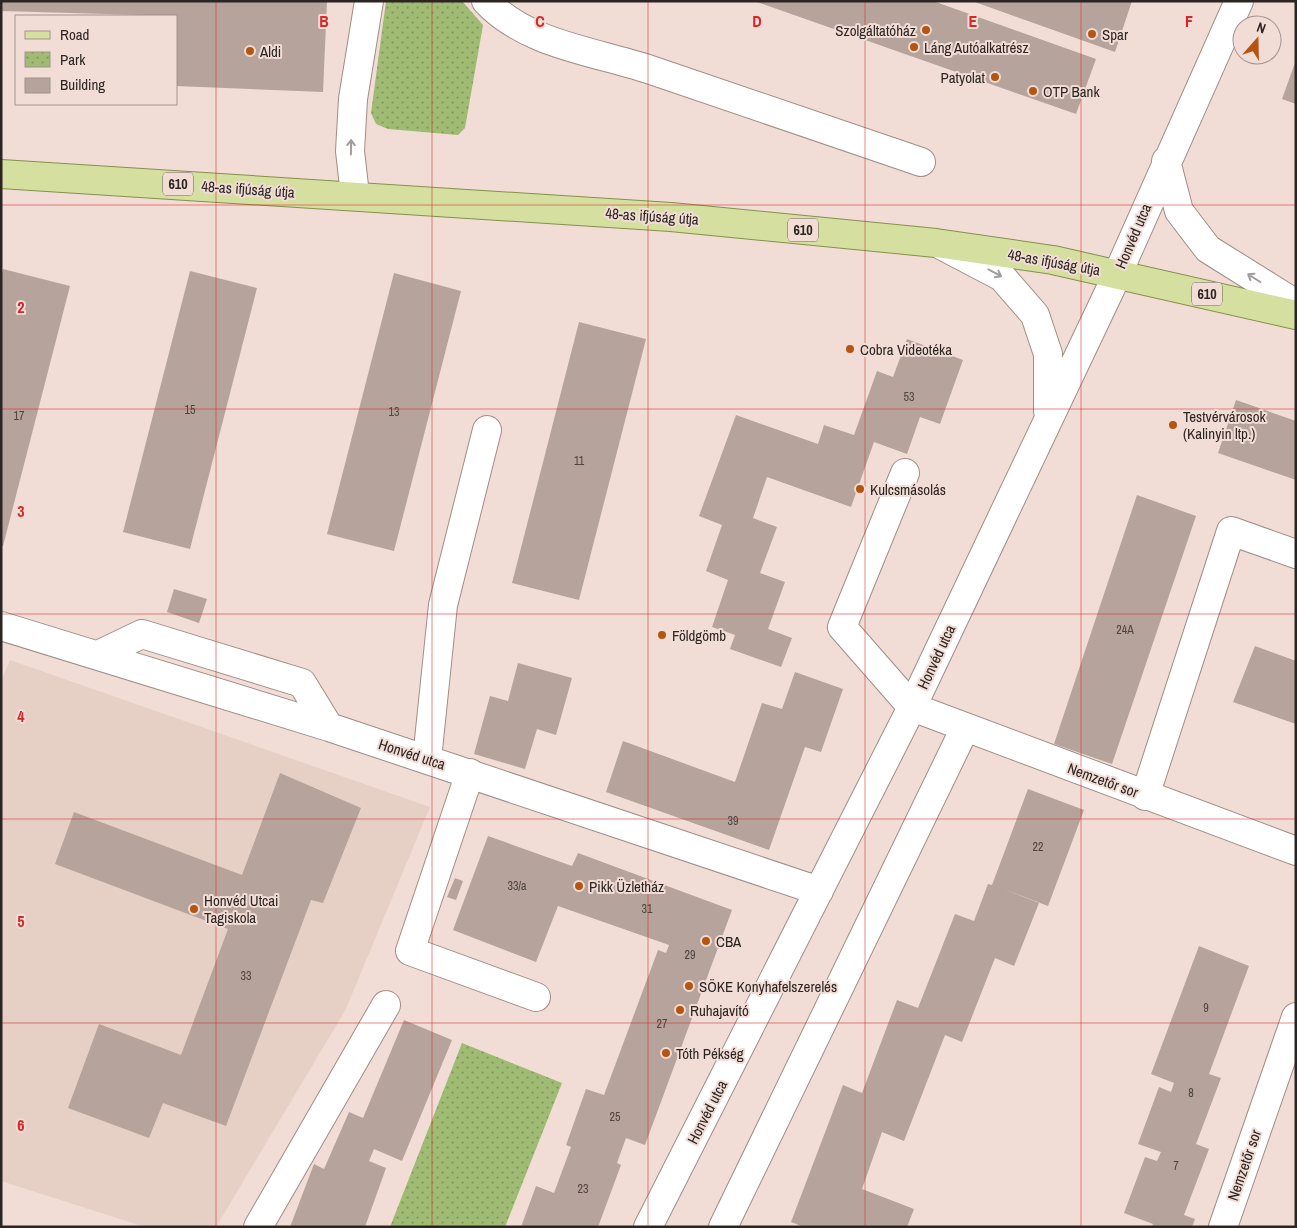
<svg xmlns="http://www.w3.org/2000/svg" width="1297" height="1228" font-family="'Archivo Narrow',sans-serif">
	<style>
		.education { fill: #e6cfc5 }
		.park { fill: url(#park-dots) }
		.building { fill: #b6a39c }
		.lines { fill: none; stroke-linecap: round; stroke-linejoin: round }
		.minor-casing { stroke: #9f8d86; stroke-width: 30 }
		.major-casing { stroke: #86904b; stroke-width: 30 }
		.minor { stroke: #fff; stroke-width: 28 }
		.major { stroke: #d4dfa0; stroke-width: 28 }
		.oneway { stroke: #a09d9c }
		.grid { fill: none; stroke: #d62828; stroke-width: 1; stroke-opacity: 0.55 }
		.poi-dot { fill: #b55510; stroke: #f1ddd6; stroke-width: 2 }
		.labels { text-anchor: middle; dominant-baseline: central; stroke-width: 4; stroke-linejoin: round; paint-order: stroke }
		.number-label { font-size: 12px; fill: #4e4440 }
		.shield { fill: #f1ddd6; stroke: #675c58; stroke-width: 1 }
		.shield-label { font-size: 14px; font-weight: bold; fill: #2c2522 }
		.poi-label { font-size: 15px; fill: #2c2522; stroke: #f1ddd6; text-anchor: start }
		.street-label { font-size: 15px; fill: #2c2522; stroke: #f1ddd6 }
		.grid-label { font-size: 16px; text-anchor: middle; font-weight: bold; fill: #d62828; stroke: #f1ddd6; stroke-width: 4; stroke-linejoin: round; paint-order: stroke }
	</style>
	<defs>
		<pattern id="park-dots" width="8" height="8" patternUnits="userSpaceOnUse" patternTransform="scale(1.25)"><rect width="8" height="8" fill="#9fbb74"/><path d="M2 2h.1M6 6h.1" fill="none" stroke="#82985f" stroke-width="1.8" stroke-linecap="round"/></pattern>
	</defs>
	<rect width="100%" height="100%" fill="#f1ddd6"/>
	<path class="education" d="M10 660 430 807 345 1011 216 1227H145L1 1181V681Z"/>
	<path class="park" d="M386 1H462L483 25 465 128 458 135 388 129 376 124 371 113Z
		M462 1043 562 1083 505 1227H390Z"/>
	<path class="building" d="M1 1H327L323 92 176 86V16L1 11Z
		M933 1 1096 59 1076 114 757 2Z
		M972 1H1132L1115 52Z
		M1296 60V104L1282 99Z
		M3 269 70 286 3 546H1V277Z
		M190 271 257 288 190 549 123 532Z
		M394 273 461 291 394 551 327 534Z
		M579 322 646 339 579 600 512 583Z
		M907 339 963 360 940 424 920 417 907 454 874 442 851 507 767 477 753 518 777 527 760 573 785 582 768 629 792 638 781 667 730 649 735 635 712 627 728 580 706 571 722 525 699 516 736 415 818 444 824 425 854 435 877 371 893 377Z
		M1236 400 1296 421V480L1218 453Z
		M1137 495 1196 516 1112 764 1054 744Z
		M174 589 207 599 199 623 167 612Z
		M1255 646 1296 661V724L1233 702Z
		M518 663 572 678 556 735 537 729 525 769 474 754 490 696 508 701Z
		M795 672 843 689 821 752 805 747 769 850 606 792 623 741 735 782 762 703 782 709Z
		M280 773 361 808 323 903 311 900 226 1126 163 1103 149 1138 68 1108 99 1024 181 1055 228 929 55 864 74 812 242 875Z
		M1028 789 1084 810 1048 906 1001 888 1039 903 1014 966 995 958 962 1042 945 1035 904 1141 882 1132 862 1189 914 1209 907 1227H804L791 1222 843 1085 862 1093 897 1000 918 1008 955 914 974 921 988 884 992 885Z
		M488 836 572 866 578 853 732 910 645 1145 626 1138 617 1163 621 1165 598 1227H521L536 1186 554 1193 571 1147 566 1145 586 1089 604 1095 658 950 666 953 669 945 558 906 536 962 453 930Z
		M455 878 463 881 456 900 447 897Z
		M1199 946 1249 966 1209 1074 1221 1078 1196 1144 1209 1149 1184 1215 1195 1219 1192 1227H1152L1153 1224 1124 1213 1145 1157 1157 1161 1161 1152 1138 1144 1159 1087 1171 1092 1174 1083 1151 1074Z
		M404 1020 452 1040 402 1161 374 1149 369 1161 386 1168 365 1227H290L314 1164 324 1169 349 1112 363 1118Z"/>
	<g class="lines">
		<defs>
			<path id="minor" d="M486 1C526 44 593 51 648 69 739 100 830 131 921 162
				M1166 161 1179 211 1208 249 1296 304
				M355 195 350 151 353 99 369 1
				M941 245 1002 277 1035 315 1048 354V411
				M905 473 842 627 912 707 1296 851
				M1 626 329 727 819 891
				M98 655 142 634 302 683 329 727
				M427 759 443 605 487 430
				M470 773 410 951 536 997
				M1145 796 1231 531 1296 554
				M258 1227 386 1005
				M648 1227 912 707 1118 273 1239 1
				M723 1227 965 728
				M1223 1227 1296 1017"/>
			<path id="major" d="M1 174 671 217 936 243 1053 260 1296 315"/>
		</defs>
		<use href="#minor" class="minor-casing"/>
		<use href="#major" class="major-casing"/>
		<use href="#minor" class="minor"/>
		<use href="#major" class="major"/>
	</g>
	<defs><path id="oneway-shaft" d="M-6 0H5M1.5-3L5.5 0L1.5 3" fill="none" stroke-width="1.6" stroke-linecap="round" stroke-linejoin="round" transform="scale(1.25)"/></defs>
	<g class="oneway">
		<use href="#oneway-shaft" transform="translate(351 147) rotate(-89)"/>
		<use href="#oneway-shaft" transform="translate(995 273) rotate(28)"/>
		<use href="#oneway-shaft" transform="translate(1254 278) rotate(-148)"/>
	</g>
	<path class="grid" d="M216 1V1227M432 1V1227M648 1V1227M865 1V1227M1081 1V1227M1 205H1296M1 409H1296M1 614H1296M1 819H1296M1 1023H1296"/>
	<g class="poi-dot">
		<circle cx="926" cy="30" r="5"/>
		<circle cx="1092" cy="34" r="5"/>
		<circle cx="914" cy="47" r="5"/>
		<circle cx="250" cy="51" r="5"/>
		<circle cx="995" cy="77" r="5"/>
		<circle cx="1033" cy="91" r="5"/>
		<circle cx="850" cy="349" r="5"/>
		<circle cx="1173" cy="425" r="5"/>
		<circle cx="860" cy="489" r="5"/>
		<circle cx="662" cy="635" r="5"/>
		<circle cx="579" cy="886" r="5"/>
		<circle cx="194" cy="909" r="5"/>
		<circle cx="706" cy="941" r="5"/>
		<circle cx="689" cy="986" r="5"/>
		<circle cx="680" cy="1010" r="5"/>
		<circle cx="666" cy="1053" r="5"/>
	</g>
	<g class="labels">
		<g class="number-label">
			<text x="909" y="397">53</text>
			<text x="190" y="410">15</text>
			<text x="394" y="412">13</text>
			<text x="19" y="416">17</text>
			<text x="579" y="461">11</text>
			<text x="1125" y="630">24A</text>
			<text x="733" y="821">39</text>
			<text x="1038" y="847">22</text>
			<text x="517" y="886">33/a</text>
			<text x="647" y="909">31</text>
			<text x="690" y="955">29</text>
			<text x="246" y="976">33</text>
			<text x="1206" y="1008">9</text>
			<text x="662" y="1024">27</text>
			<text x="1191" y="1093">8</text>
			<text x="615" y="1117">25</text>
			<text x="1176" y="1166">7</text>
			<text x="583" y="1189">23</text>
		</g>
		<g class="shield">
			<rect x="163" y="172.5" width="30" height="23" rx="4"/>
			<rect x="788" y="218.5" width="30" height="23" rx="4"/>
			<rect x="1192" y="282.5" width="30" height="23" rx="4"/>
		</g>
		<g class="shield-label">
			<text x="178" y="184">610</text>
			<text x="803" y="230">610</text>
			<text x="1207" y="294">610</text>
		</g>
		<g class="poi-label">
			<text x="916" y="30" text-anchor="end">Szolgáltatóház</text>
			<text x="1102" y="34">Spar</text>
			<text x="924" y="47">Láng Autóalkatrész</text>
			<text x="260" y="51">Aldi</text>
			<text x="985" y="77" text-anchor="end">Patyolat</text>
			<text x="1043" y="91">OTP Bank</text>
			<text x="860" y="349">Cobra Videotéka</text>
			<text x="1183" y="416">Testvérvárosok<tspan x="1183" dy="17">(Kalinyin ltp.)</tspan></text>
			<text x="870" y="489">Kulcsmásolás</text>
			<text x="672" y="635">Földgömb</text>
			<text x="589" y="886">Pikk Üzletház</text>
			<text x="204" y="900">Honvéd Utcai<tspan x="204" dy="17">Tagiskola</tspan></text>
			<text x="716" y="941">CBA</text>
			<text x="699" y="986">SÖKE Konyhafelszerelés</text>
			<text x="690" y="1010">Ruhajavító</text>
			<text x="676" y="1053">Tóth Pékség</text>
		</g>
		<g class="street-label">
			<text transform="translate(248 189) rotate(4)">48-as ifjúság útja</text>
			<text transform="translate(652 216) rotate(4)">48-as ifjúság útja</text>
			<text transform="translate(1133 236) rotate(-67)">Honvéd utca</text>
			<text transform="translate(1054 262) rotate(10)">48-as ifjúság útja</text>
			<text transform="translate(936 657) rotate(-65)">Honvéd utca</text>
			<text transform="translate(412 754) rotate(18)">Honvéd utca</text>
			<text transform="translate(1103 780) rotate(20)">Nemzetőr sor</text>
			<text transform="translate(707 1112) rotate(-63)">Honvéd utca</text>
			<text transform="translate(1244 1165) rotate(-71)">Nemzetőr sor</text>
		</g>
	</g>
	<g class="grid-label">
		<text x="324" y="27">B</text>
		<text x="540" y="27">C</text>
		<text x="757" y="27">D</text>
		<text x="973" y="27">E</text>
		<text x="1189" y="27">F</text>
		<text x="21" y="313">2</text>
		<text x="21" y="517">3</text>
		<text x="21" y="722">4</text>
		<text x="21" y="927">5</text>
		<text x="21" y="1131">6</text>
	</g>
	<rect width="1297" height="1228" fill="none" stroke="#2c2522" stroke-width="5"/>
	<rect x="15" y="15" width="162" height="90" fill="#f1ddd6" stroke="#a2938e"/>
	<rect x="25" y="31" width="25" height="8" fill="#d4dfa0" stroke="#a2938e"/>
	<text x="60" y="40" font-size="15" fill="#2c2522">Road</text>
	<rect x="25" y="52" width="25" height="15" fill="url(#park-dots)" stroke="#a2938e"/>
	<text x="60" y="65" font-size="15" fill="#2c2522">Park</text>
	<rect x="25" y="78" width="25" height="15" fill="#b6a39c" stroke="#a2938e"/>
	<text x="60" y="90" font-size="15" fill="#2c2522">Building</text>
	<g transform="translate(1257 40) rotate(20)"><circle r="24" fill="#f1ddd6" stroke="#a2938e"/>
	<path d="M0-4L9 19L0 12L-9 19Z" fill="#b55510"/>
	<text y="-8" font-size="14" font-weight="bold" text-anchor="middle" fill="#2c2522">N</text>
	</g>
</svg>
